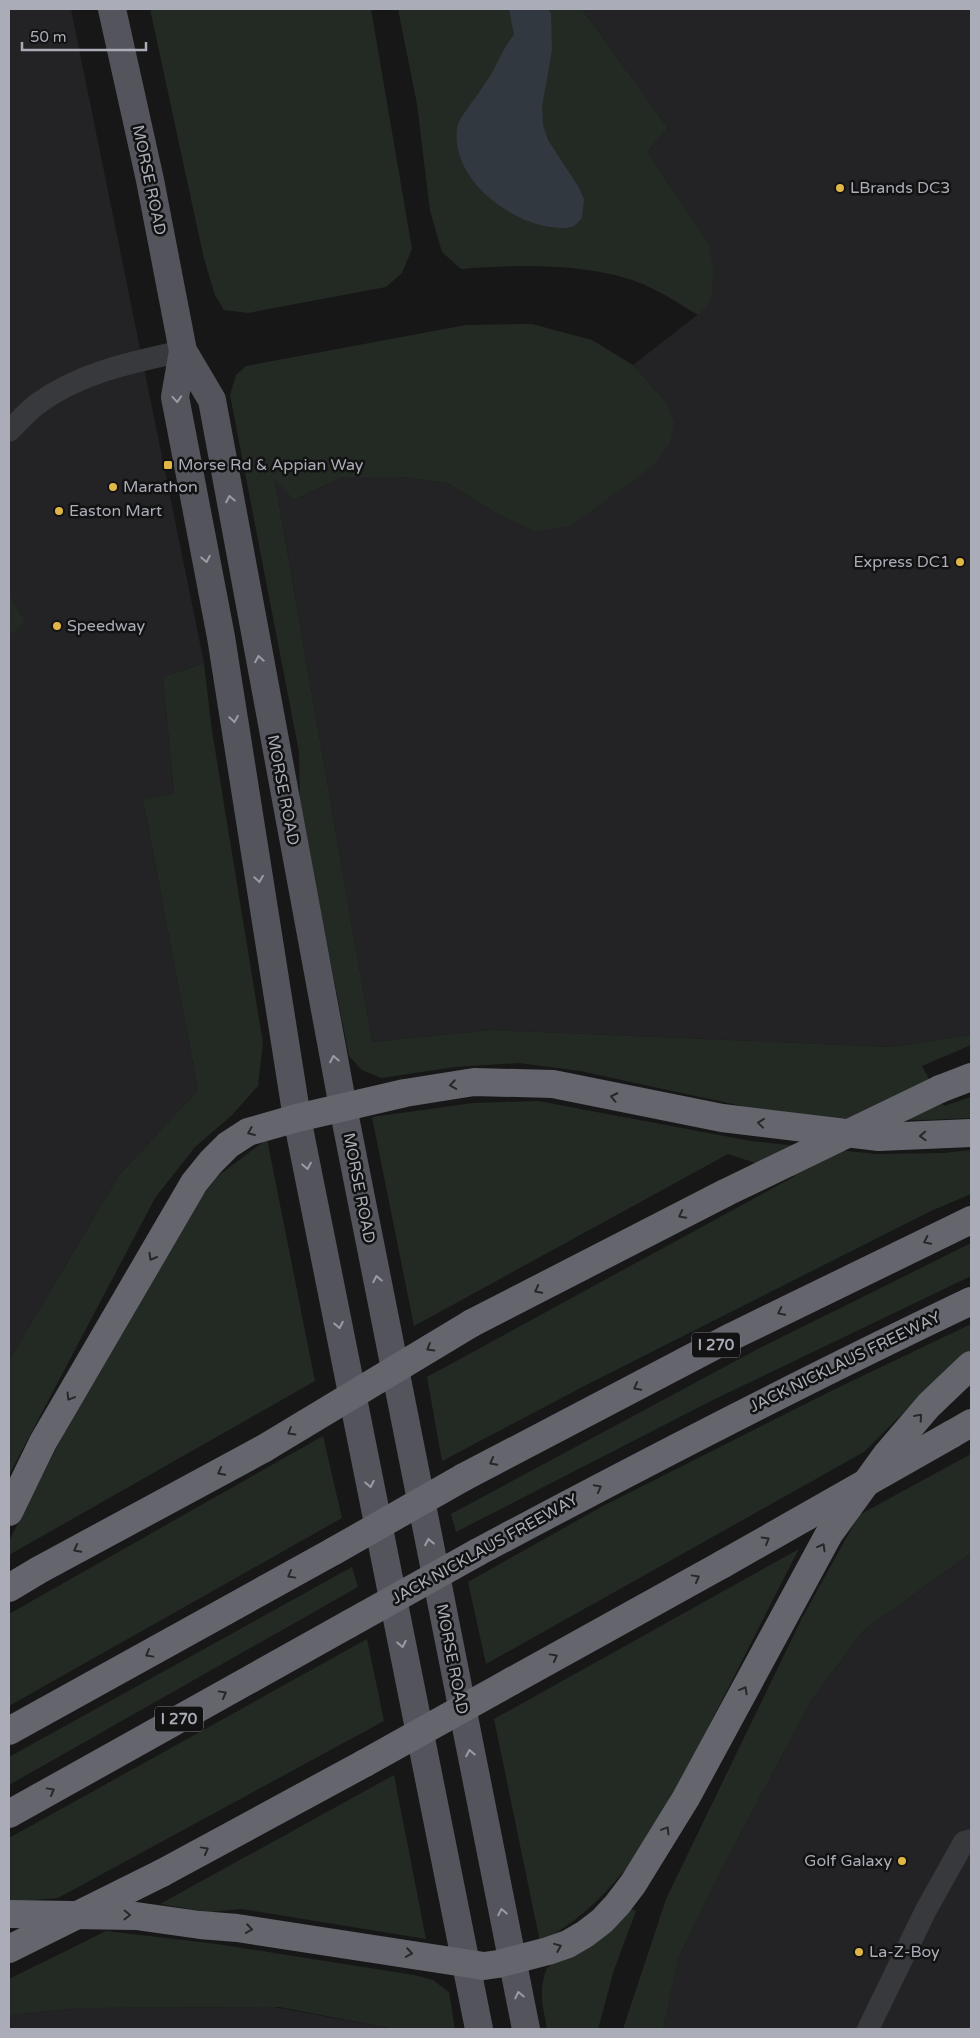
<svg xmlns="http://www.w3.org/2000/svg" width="980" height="2038" font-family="'Varela Round',sans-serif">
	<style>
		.built { fill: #232325 }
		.green { fill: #232a24 }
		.water { fill: #313840 }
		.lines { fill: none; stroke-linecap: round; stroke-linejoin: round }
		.minor { stroke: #38393d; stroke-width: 22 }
		.major { stroke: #54555c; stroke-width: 28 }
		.highway { stroke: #65666d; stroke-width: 28 }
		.highway-bridge { stroke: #65666d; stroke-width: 28 }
		.oneway { stroke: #999ba5 }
		.oneway2 { stroke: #27272a }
		.poi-dot { fill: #e0b747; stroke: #121213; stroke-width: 2 }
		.labels { text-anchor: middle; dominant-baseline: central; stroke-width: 5; stroke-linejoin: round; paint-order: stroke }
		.shield { fill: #121213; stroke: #7c7e86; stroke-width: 1 }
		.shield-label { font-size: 15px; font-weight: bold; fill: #aaadb7 }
		.street-label { font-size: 16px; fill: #aaadb7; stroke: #121213 }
		.poi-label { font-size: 16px; fill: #aaadb7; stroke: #121213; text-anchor: start }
	</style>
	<rect width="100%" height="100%" fill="#171718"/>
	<path class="built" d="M9 9H71L204 663 163 677 174 795 143 801 198 1090 119 1175 9 1361Z
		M582 9H971V1035L892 1047 492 1030 372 1042 275 479 294 500 343 477H401L447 483 503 517 665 401 633 365 705 309 708 243 647 152 668 128Z
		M971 1553V2029H663L679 1957 718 1876 811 1701 863 1631Z
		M274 2007 394 2029H9V2015L80 2008Z"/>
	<path class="green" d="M150 9H371L412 249 402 273 386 287 248 313 224 310 215 295 204 259Z
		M398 9H582L668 128 647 152 708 243 713 268 712 295 705 309 698 315C681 305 665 294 647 286 598 263 514 264 461 269L442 252 430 211 417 104Z
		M532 324 592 340 633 365 665 401 674 423 670 443 653 466 570 526 535 531 503 517 447 483 401 477H343L294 500 275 480 372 1042 492 1030 892 1047 971 1035V1045L922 1066 944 1106 971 1097V1118L924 1120 798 1118 580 1071 519 1063 455 1067 381 1078 362 1070 349 1056 300 805 299 752 230 395 236 375 246 366 466 325Z
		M9 597 25 621 14 633 9 632Z
		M204 663 212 731 263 1043 258 1086 231 1116 195 1147 155 1198 9 1475V1361L119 1175 198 1090 143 800 174 794 163 677Z
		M538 1101 751 1141 876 1154 943 1153 971 1150V1194L931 1211 592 1382 442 1461 427 1377 795 1176 728 1154 414 1326 372 1117 473 1103Z
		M267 1139 315 1381 9 1555V1541L65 1431 192 1209 218 1176Z
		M971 1243V1276L711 1401 456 1532 451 1514 756 1350Z
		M971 1324V1350L939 1377 864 1452 486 1664 468 1582 601 1507 829 1392Z
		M323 1436 342 1518 9 1706V1614Z
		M971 1454V1553L863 1631 811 1701 718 1876 679 1957 663 2029H623L666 1899 802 1618 859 1515Z
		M799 1549C771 1603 744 1657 716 1712 672 1799 630 1895 540 1942L494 1719Z
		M352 1567 358 1587 9 1785V1757Z
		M367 1639 384 1721 58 1898 9 1902V1838Z
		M394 1775 426 1939 242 1909 208 1912 160 1904Z
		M629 1908 636 1911 614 1970 598 2029H547C543 2007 538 1989 547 1968Z
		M106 1931 217 1944 414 1975 433 1980 449 1992 455 2029H394L279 2007 80 2008 9 2015V1979Z"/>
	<path class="water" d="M509 9H547L551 13 552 50 542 107 543 125 548 140 578 186 584 199 582 218C579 221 577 224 574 226 567 229 558 228 551 227 507 221 451 178 457 129 458 121 463 115 467 109 476 97 485 84 493 71 500 58 504 47 514 35Z"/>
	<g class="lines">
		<path class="minor" d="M9 431C19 422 28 410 40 402 82 372 133 362 183 351
			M868 2029 926 1910 964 1842 971 1840"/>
		<path class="major" d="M112 9 150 180 183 351 175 397 221 637 297 1118 479 2029
			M183 351 212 400 343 1107 526 2029"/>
		<path class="highway" d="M940 1089 971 1077
			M472 1323 725 1193
			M952 1434 971 1423
			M464 1477 733 1336 971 1220
			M9 1512 43 1442 194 1183 211 1162 228 1145 248 1132 297 1118 405 1093 474 1082 553 1084 722 1118 879 1137 971 1133
			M478 1552C641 1465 805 1380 971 1301
			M9 1588 39 1570 263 1449
			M512 1681 723 1564
			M9 1731 334 1551
			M9 1814 349 1624
			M162 1873 365 1763
			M9 1914 136 1916 200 1925 237 1928 484 1966 498 1964 548 1951 568 1944 585 1934 602 1921 617 1905 633 1884 686 1798 829 1534 887 1454 929 1405 971 1365"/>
		<path class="highway-bridge" d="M725 1193 940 1089
			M263 1449 472 1323
			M334 1551 464 1477
			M723 1564 952 1434
			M349 1624 478 1552
			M365 1763 512 1681
			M9 1949 162 1873"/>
	</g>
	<defs><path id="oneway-chevron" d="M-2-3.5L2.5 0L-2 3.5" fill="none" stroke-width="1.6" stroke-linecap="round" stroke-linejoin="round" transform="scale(1.25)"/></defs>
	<g class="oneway">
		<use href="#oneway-chevron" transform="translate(177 399) rotate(86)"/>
		<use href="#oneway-chevron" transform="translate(230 499) rotate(-101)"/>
		<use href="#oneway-chevron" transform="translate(206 559) rotate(79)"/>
		<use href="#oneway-chevron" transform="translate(259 659) rotate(-100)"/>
		<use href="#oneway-chevron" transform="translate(234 719) rotate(81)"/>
		<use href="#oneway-chevron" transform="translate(259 879) rotate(81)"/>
		<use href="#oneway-chevron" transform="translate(334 1059) rotate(-101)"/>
		<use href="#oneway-chevron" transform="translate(307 1166) rotate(79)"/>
		<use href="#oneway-chevron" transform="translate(377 1279) rotate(-101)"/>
		<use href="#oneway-chevron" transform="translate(339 1325) rotate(79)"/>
		<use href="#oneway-chevron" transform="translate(370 1484) rotate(79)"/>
		<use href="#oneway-chevron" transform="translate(429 1542) rotate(-101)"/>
		<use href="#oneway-chevron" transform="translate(402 1644) rotate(79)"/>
		<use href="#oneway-chevron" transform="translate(470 1753) rotate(-101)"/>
		<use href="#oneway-chevron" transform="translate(502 1912) rotate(-101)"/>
		<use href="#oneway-chevron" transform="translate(519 1995) rotate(-102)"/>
	</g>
	<g class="oneway2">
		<use href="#oneway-chevron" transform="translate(453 1085) rotate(171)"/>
		<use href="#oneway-chevron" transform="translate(614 1097) rotate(-168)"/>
		<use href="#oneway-chevron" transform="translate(761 1123) rotate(-173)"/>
		<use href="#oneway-chevron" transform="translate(251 1132) rotate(157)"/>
		<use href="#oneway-chevron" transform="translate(923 1136) rotate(178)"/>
		<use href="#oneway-chevron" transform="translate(682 1215) rotate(153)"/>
		<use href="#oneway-chevron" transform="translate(927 1241) rotate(154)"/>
		<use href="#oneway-chevron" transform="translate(152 1257) rotate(120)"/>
		<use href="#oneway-chevron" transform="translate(538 1290) rotate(153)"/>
		<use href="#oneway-chevron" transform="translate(781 1312) rotate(154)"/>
		<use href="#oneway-chevron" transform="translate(430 1348) rotate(149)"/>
		<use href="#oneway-chevron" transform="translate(637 1387) rotate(152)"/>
		<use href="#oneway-chevron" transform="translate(70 1397) rotate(121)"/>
		<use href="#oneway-chevron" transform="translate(919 1417) rotate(-49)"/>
		<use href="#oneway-chevron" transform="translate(291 1432) rotate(149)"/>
		<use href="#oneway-chevron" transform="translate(493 1462) rotate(152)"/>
		<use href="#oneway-chevron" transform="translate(221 1472) rotate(152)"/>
		<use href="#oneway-chevron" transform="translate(598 1488) rotate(-28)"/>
		<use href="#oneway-chevron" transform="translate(766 1540) rotate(-30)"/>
		<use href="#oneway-chevron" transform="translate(822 1547) rotate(-61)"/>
		<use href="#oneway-chevron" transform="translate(77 1549) rotate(152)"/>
		<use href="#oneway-chevron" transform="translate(291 1575) rotate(151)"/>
		<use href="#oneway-chevron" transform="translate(696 1578) rotate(-29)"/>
		<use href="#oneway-chevron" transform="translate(149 1654) rotate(151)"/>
		<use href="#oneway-chevron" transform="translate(554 1657) rotate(-29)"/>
		<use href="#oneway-chevron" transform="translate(744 1690) rotate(-61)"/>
		<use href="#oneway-chevron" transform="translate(223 1694) rotate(-29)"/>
		<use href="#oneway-chevron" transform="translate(51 1791) rotate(-29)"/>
		<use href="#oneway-chevron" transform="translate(666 1830) rotate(-59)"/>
		<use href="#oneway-chevron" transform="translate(205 1850) rotate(-29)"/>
		<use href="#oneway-chevron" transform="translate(127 1915) rotate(1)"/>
		<use href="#oneway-chevron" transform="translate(249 1929) rotate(8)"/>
		<use href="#oneway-chevron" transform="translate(558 1947) rotate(-22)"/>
		<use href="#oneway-chevron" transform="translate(409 1953) rotate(9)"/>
	</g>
	<g class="poi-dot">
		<circle cx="840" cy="188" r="5"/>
		<rect x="163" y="460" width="10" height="10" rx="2.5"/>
		<circle cx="113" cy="487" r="5"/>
		<circle cx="59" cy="511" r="5"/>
		<circle cx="960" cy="562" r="5"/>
		<circle cx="57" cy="626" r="5"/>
		<circle cx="902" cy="1861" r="5"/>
		<circle cx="859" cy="1952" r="5"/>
	</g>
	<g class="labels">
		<g class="shield">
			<rect x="692" y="1332.5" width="48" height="25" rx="4"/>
			<rect x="155" y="1706.5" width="48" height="25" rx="4"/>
		</g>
		<g class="shield-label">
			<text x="716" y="1345">I 270</text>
			<text x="179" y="1719">I 270</text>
		</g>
		<g class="street-label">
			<text transform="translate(149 180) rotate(78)">MORSE ROAD</text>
			<text transform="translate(283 790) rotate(79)">MORSE ROAD</text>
			<text transform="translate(359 1188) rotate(79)">MORSE ROAD</text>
			<text transform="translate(845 1362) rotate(-26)">JACK NICKLAUS FREEWAY</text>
			<text transform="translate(485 1549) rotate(-29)">JACK NICKLAUS FREEWAY</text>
			<text transform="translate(452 1659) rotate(79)">MORSE ROAD</text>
		</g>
		<g class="poi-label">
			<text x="850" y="188">LBrands DC3</text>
			<text x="178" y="465">Morse Rd &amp; Appian Way</text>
			<text x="123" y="487">Marathon</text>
			<text x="69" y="511">Easton Mart</text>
			<text x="950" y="562" text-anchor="end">Express DC1</text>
			<text x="67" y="626">Speedway</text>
			<text x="892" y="1861" text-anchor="end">Golf Galaxy</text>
			<text x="869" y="1952">La-Z-Boy</text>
		</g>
	</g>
	<rect width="980" height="2038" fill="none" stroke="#aaadb7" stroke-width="20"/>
	<path d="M22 42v8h124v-8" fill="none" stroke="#aaadb7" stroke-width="2.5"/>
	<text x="30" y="42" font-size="15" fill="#aaadb7" stroke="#121213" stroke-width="4" paint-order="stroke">50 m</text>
</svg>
